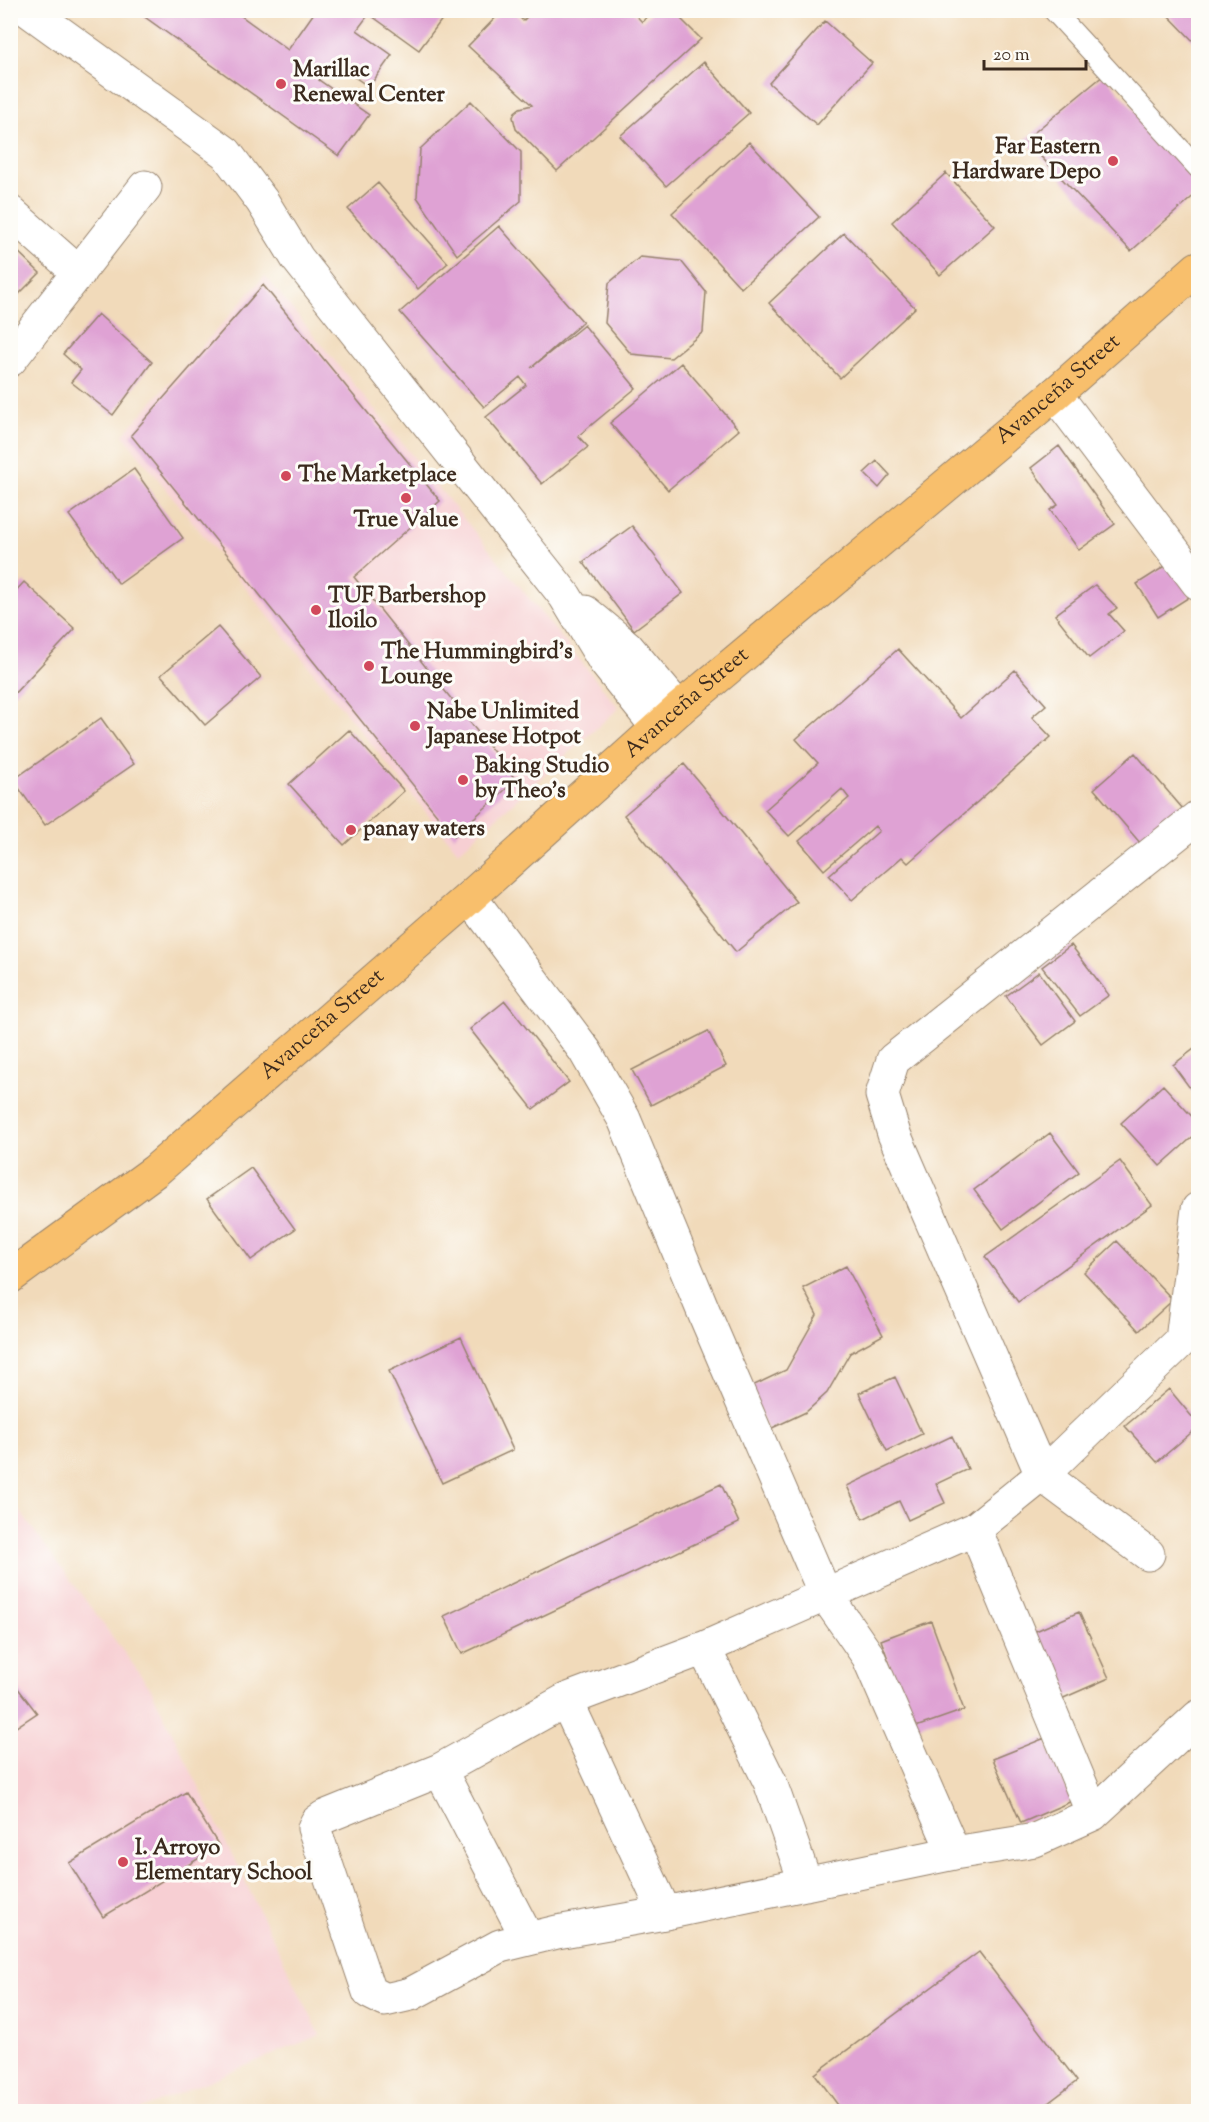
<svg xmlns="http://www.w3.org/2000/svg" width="1209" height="2122" font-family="'Sorts Mill Goudy',serif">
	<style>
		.built { fill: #f7cfd3 }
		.building { fill: #dfa2d4 }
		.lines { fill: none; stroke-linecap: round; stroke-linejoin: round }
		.lane-casing { stroke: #96826c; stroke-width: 22 }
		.street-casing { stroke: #96826c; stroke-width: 35 }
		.primary-casing { stroke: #96826c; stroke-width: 35 }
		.lane { stroke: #fff; stroke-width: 20 }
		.street { stroke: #fff; stroke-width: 33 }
		.primary { stroke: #f8bf6c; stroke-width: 33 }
		.poi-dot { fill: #d1495b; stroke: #fdfcf7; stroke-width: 2 }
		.labels { text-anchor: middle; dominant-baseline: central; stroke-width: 6; stroke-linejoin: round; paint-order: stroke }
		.poi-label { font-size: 22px; font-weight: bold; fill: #3b2a1e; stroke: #fdfcf7; text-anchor: start }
		.street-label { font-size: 22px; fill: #3b2a1e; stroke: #fdfcf7 }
	</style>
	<rect width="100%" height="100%" fill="#fdfcf7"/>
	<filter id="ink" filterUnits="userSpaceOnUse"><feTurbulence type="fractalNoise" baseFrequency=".0167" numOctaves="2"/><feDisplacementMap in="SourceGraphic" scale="12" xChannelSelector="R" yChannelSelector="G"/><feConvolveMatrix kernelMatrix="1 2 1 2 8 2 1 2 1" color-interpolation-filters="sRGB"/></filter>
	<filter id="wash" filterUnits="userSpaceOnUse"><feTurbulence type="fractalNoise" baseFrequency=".008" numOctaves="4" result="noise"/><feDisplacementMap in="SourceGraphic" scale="24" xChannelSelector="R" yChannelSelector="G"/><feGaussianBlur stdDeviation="1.35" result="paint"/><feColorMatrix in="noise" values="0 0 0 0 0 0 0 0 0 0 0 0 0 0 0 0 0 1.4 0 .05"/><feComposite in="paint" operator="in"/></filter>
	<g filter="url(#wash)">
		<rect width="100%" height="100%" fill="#f1daba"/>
		<path class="built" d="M265 276 619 708 458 852 123 435Z
			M10 1498 151 1689 320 2035 141 2109V2111H11Z"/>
		<g id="blocks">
			<path class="building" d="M135 10H233L288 50 316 10H449L419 50 369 14 357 30 392 55 369 87 333 62 319 80 369 115 339 156Z
				M503 10H513L523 21 534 10H631L642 22 653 10H672L701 39 557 171 516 129 513 117 515 112 520 108 532 105 468 46Z
				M1163 10H1198V46Z
				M825 21 872 63 817 125 769 83Z
				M704 62 749 113 666 186 620 136Z
				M1104 75 1198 183V192L1131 251 1025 140Z
				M471 101 521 152V201L457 255 417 197 420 149Z
				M749 142 819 217 741 288 672 213Z
				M946 173 995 226 940 275 892 222Z
				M378 183 448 263 418 289 348 209Z
				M499 226 583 322 531 368 584 325 636 388 578 436 588 447 542 484 486 417 526 385 520 377 484 407 400 312Z
				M844 233 915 308 840 378 769 303Z
				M10 244 40 273 10 303Z
				M640 257 681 261 706 292 703 332 671 358 631 354 605 323 609 283Z
				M263 285 440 501 354 577 516 780 454 836 131 435Z
				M98 314 152 362 113 415 71 382 81 370 63 354Z
				M681 363 739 430 668 490 610 423Z
				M1059 446 1115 524 1079 550 1050 510 1058 505 1031 468Z
				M877 461 890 475 879 488 864 473Z
				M134 469 183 538 119 584 69 515Z
				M632 526 683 593 634 630 583 562Z
				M1170 563 1191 596 1158 617 1137 584Z
				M24 582 75 629 10 698V597Z
				M1095 585 1117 608 1109 614 1124 631 1089 658 1055 615Z
				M218 627 261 677 205 725 161 675Z
				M898 649 961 718 1015 670 1046 705 1032 717 1051 737 908 863 902 857 852 900 829 875 879 831 875 826 824 870 799 841 849 798 842 789 789 836 765 810 818 763 796 739Z
				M101 718 134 764 45 825 13 780Z
				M349 730 404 791 344 845 289 784Z
				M1135 753 1183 809 1141 844 1094 789Z
				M684 764 797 902 736 952 624 815Z
				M1071 945 1109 995 1080 1016 1042 967Z
				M1039 972 1075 1021 1043 1045 1006 996Z
				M505 1001 569 1082 533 1109 470 1029Z
				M708 1031 726 1066 651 1105 632 1070Z
				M1198 1046V1099L1173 1065Z
				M1163 1085 1198 1123V1132L1160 1166 1121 1123Z
				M1050 1133 1079 1172 1003 1229 974 1190Z
				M1120 1161 1152 1205 1018 1302 985 1257Z
				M251 1168 295 1229 251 1260 207 1199Z
				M1117 1241 1173 1300 1139 1331 1084 1272Z
				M846 1266 883 1335 850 1353 827 1393 806 1412 768 1430 748 1388 786 1370 817 1315 803 1288Z
				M461 1337 513 1450 442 1483 389 1371Z
				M895 1377 922 1434 887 1451 859 1393Z
				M1169 1389 1198 1424V1427L1157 1462 1125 1426Z
				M952 1436 968 1469 936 1484 945 1503 908 1520 899 1501 863 1519 847 1486Z
				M721 1484 739 1523 462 1654 444 1616Z
				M1079 1612 1109 1678 1059 1700 1029 1634Z
				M931 1621 964 1710 913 1728 881 1640Z
				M10 1678 37 1713 10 1731Z
				M1045 1738 1072 1801 1021 1823 993 1759Z
				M186 1792 219 1846 103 1917 69 1863Z
				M979 1952 1077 2081 1036 2112H843L815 2074Z"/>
		</g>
	</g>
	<g filter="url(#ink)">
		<use href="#blocks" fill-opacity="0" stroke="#96826c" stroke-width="1.5"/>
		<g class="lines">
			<defs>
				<path id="lane" d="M1053 10 1198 168"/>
				<path id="street" d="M28 10 226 153 262 201 297 258 565 596 605 662 658 728
					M10 212 79 273
					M10 360 145 187
					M1055 394 1198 583
					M585 612 627 647 679 709
					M470 897 585 1051 624 1119 705 1315 825 1594 868 1656 954 1853
					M1198 1209 1182 1340 1042 1475 975 1529 704 1648 566 1700 440 1770 324 1817 317 1822 314 1828 369 1992 385 2000 411 1994 500 1946 557 1932 665 1913 954 1853 1035 1840 1093 1814 1198 1717
					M975 1529 1093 1814
					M1148 1554 1042 1475 894 1134 882 1095 893 1060 1198 817
					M704 1648 770 1782 806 1884
					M566 1700 665 1913
					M440 1770 528 1939"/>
				<g id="primary">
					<path id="s1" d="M10 1277 155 1171 470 897 679 709 1055 394 1198 268"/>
				</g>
			</defs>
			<use href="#lane" class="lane-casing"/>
			<use href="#street" class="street-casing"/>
			<use href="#primary" class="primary-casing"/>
			<use href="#lane" class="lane"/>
			<use href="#street" class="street"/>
			<use href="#primary" class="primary"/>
		</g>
	</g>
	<g class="poi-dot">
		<circle cx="281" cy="84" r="6"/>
		<circle cx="1113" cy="161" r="6"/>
		<circle cx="286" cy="476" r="6"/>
		<circle cx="406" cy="498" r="6"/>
		<circle cx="316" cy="610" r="6"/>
		<circle cx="369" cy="666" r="6"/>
		<circle cx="415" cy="726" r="6"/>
		<circle cx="463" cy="780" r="6"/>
		<circle cx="351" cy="830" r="6"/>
		<circle cx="123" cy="1862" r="6"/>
	</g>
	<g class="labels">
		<g class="poi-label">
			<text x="293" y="71">Marillac<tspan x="293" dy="25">Renewal Center</tspan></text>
			<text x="1101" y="148" text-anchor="end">Far Eastern<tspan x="1101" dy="25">Hardware Depo</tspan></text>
			<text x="298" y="476">The Marketplace</text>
			<text x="406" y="521" text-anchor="middle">True Value</text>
			<text x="328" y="597">TUF Barbershop<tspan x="328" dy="25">Iloilo</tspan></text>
			<text x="381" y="653">The Hummingbird's<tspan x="381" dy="25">Lounge</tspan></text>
			<text x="427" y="713">Nabe Unlimited<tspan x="427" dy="25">Japanese Hotpot</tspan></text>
			<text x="475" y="767">Baking Studio<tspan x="475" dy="25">by Theo's</tspan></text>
			<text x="363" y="830">panay waters</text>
			<text x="135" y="1849">I. Arroyo<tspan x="135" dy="25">Elementary School</tspan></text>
		</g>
		<g class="street-label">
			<text stroke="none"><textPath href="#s1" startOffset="1374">Avanceña Street</textPath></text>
			<text stroke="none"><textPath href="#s1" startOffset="888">Avanceña Street</textPath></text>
			<text stroke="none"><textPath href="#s1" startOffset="402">Avanceña Street</textPath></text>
		</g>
	</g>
	<rect width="1209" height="2122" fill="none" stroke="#fdfcf7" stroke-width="36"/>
	<path d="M984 60v9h102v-9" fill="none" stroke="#3b2a1e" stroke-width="3"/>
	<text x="993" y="60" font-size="18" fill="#3b2a1e" stroke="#fdfcf7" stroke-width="4.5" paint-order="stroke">20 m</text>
</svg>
